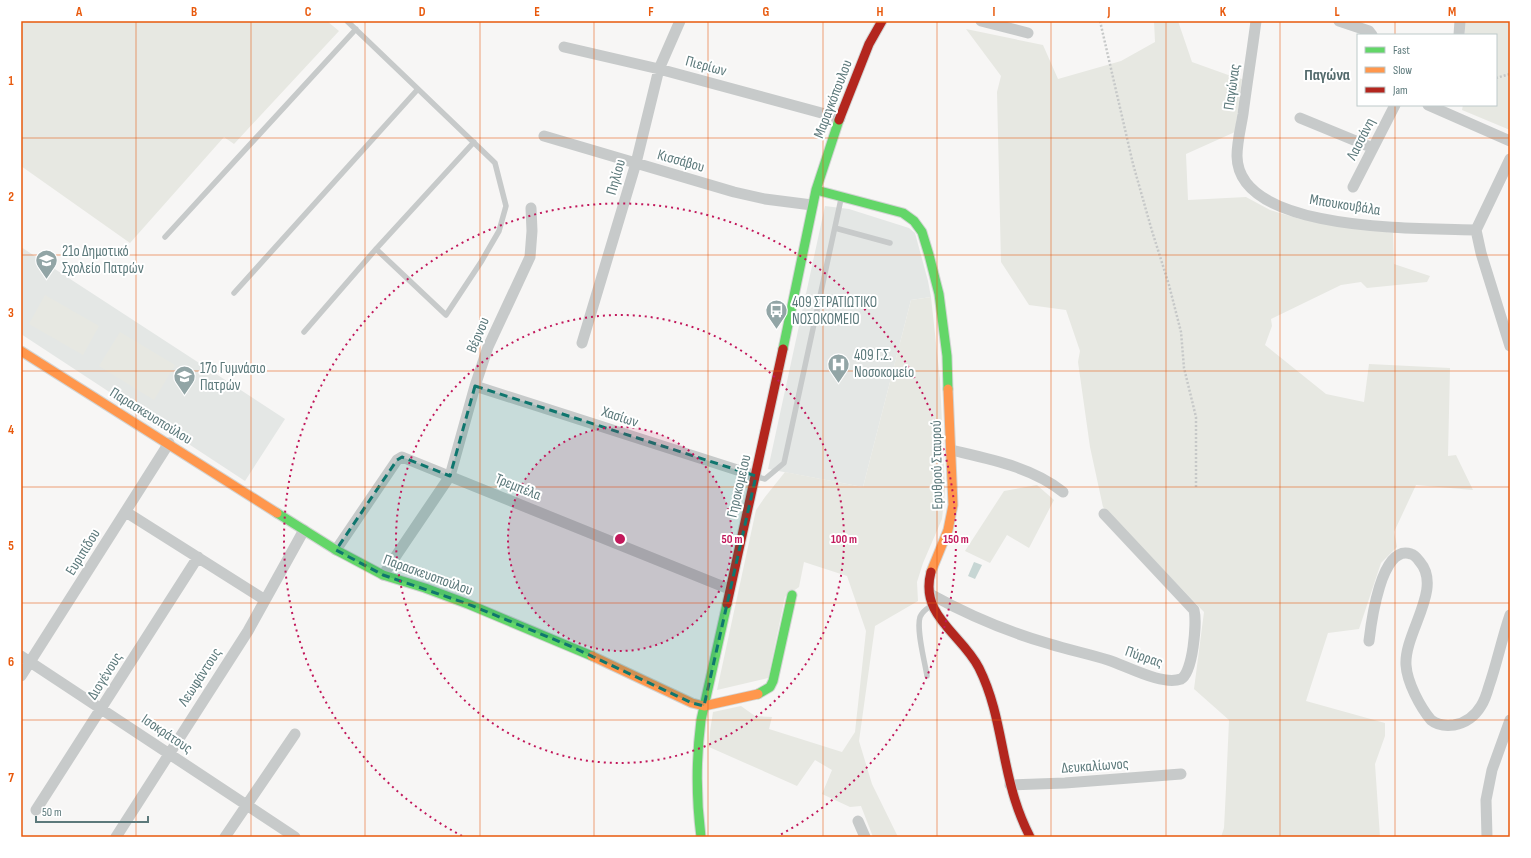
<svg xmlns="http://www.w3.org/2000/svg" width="1531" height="858" font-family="'Sofia Sans Condensed',sans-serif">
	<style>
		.built { fill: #e4e7e5 }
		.green { fill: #e7e8e2 }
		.water { fill: #c7d6d4 }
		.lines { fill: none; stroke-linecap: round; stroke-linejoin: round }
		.fast-casing { stroke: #d2d4d3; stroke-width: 11 }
		.slow-casing { stroke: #d2d4d3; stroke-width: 11 }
		.jam-casing { stroke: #d2d4d3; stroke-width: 11 }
		.path { stroke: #c6c8c8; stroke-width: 2.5; stroke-dasharray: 2 2; stroke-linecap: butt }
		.lane { stroke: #c7caca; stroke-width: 5.5 }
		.street { stroke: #c7caca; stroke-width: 11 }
		.fast { stroke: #63d668; stroke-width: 9 }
		.slow { stroke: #ff974d; stroke-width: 9 }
		.jam { stroke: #b3261e; stroke-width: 9 }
		.marked { fill: #0f766e; fill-opacity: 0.2; stroke: #0f766e; stroke-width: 3; stroke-dasharray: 8 5; stroke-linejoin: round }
		.grid { fill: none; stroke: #e8590c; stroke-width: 1; stroke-opacity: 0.55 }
		.ring { fill: none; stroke: #c2185b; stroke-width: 2; stroke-dasharray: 2 4 }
		.labels { text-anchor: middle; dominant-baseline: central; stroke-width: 4; stroke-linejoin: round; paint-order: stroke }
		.street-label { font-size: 15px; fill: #5c797b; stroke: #fff }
		.poi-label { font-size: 15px; fill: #5c797b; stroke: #fff; text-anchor: start }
		.neighbourhood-label { font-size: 16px; font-weight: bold; fill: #536a6c; stroke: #fff }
		.centre { fill: #c2185b; stroke: #fff; stroke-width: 2 }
		.ring-label { font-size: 12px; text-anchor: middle; font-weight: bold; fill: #c2185b; stroke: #fff; stroke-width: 4; stroke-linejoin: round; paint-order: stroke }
		.neatline { fill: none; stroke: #e8590c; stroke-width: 1.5 }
		.grid-label { font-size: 13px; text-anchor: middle; font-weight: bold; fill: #e8590c }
	</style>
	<rect width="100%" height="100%" fill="#f7f6f5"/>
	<path class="built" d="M825 206 849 209 909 228 915 233 928 281 931 297 911 300 863 487 768 469Z
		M21 247 285 419 245 481 21 334Z"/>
	<path class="green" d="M21 21H327L339 31 234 144 224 137 130 243 21 166Z
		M1154 21H1178L1192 62 1231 76 1242 79 1235 132 1186 154 1188 200 1246 197 1270 210 1300 219 1393 233 1394 264 1430 276 1427 282 1367 288 1361 282 1341 285 1271 319 1272 326 1265 345 1326 394 1364 402 1369 364 1450 368 1448 456 1456 455 1473 490 1416 485 1394 532 1397 547 1381 563 1359 629 1328 633 1306 701 1385 723V736L1375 764 1380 837H1221L1224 828 1226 788 1229 720 1194 689 1204 612 1103 507 1090 447 1078 362 1080 351 1066 310 1029 305 1001 262 997 92 1001 76 966 29 1043 45 1058 79 1121 61 1155 42Z
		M1465 21H1510V130L1462 110 1463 105H1496V35H1465Z
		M45 295 99 326 83 355 29 324Z
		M931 297 940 380 945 490 942 519 923 563 917 582 918 601 875 626 859 741 872 784 898 837H873L861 806 850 807 822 794 832 770 815 760 797 786 709 747 710 731 713 712 741 706 755 716 772 717 769 729 842 752 855 732 866 631 847 576 804 562 799 587 785 597 768 678 717 690 756 510 765 497 785 472 863 487 911 300Z
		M120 332 175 365 154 400 99 366Z
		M1037 485 1054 500 1029 548 1007 535 990 563 965 551 1004 491Z"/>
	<path class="water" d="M974 562 982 565 975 579 968 576Z"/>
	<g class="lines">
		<defs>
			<path id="fast" d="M816 190 903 213 914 221 922 232 929 255 939 294 947 356 948 389
				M783 349 816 190 839 120
				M277 513 336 550 383 575 425 588 468 604 592 656
				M758 694 770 687 773 681 792 595
				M701 837C696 798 696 759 701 720L727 604"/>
			<path id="slow" d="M21 351 277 513
				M931 572 948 530 953 505 948 389
				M592 656 692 703 704 706 758 694"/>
			<path id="jam" d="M839 120 869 44 882 21
				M931 572C919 616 962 634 979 668 1000 710 1001 756 1015 800 1019 813 1024 825 1030 837
				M727 604 783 349"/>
		</defs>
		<use href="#fast" class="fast-casing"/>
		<use href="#slow" class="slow-casing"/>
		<use href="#jam" class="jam-casing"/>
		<path class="path" d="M1100 21 1133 164 1152 231 1169 285 1181 332 1184 368 1196 417V488
			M1496 78 1510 74"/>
		<path class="lane" d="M347 21 492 160 495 163 506 206 499 231 481 262 446 315 376 249
			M835 228 890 243
			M165 237 356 29
			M234 293 418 89
			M304 332 376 249 474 142
			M757 477 765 479 784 463 841 199
			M927 676C925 662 916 630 920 617 922 612 926 609 931 606"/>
		<path class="street" d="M981 21 1028 33
			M1256 21C1252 52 1247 83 1243 114 1241 127 1237 142 1237 156 1238 234 1423 228 1476 230
			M1339 21 1369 31 1372 35
			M1459 35 1460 21
			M564 47 659 69 840 118
			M1428 105 1510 141
			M1300 118 1373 148
			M544 136 734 192 765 199 812 205
			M1510 159 1476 230 1481 253 1510 346
			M1353 187 1395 105
			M582 343 636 163 659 69 680 21
			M475 386 756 476
			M951 450C989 459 1032 467 1063 492
			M126 512 265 600
			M336 550 397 460 402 457 729 589
			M383 575 450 476 475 386 488 347 530 257 532 231 531 208
			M930 594C968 615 1008 632 1050 644 1069 650 1089 654 1108 660 1127 666 1162 686 1181 679 1193 673 1197 622 1194 610L1104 514
			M1369 641C1371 624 1381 543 1411 554 1415 555 1417 558 1420 562 1443 589 1404 633 1406 665 1407 682 1420 707 1431 720 1437 725 1446 726 1454 725 1465 723 1475 716 1481 706 1485 700 1487 693 1489 686 1497 663 1502 638 1510 615
			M21 656 295 837
			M21 676 169 443
			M1010 785 1065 783 1181 774
			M36 810 198 557
			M858 821 865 837
			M116 837 248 631 304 530
			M225 837 295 734
			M1487 837 1486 800 1492 770 1510 720"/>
		<use href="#fast" class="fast"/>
		<use href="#slow" class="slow"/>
		<use href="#jam" class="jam"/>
	</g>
	<path class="marked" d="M475 386 756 476 704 706 692 703 570 646 468 604 383 575 336 550 397 460 402 457 450 476Z"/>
	<path class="grid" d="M136 21V837M251 21V837M365 21V837M480 21V837M594 21V837M708 21V837M823 21V837M937 21V837M1051 21V837M1166 21V837M1280 21V837M1395 21V35M1395 105V837M21 138H1510M21 255H1510M21 371H1510M21 487H1510M21 603H1510M21 720H1510"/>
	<circle cx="620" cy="539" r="112" fill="#c2185b" fill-opacity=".12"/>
	<g class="ring">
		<circle cx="620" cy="539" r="112"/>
		<circle cx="620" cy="539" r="224"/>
		<path d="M462 836A336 336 0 1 1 778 836"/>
	</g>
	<defs>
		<symbol id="school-pin" viewBox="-11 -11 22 30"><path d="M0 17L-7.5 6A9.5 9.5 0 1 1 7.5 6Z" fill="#92a5a6" stroke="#fff"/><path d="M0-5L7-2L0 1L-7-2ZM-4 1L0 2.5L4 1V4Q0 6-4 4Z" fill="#fff"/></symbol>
		<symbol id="bus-pin" viewBox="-11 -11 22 30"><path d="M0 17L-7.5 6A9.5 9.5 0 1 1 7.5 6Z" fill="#92a5a6" stroke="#fff"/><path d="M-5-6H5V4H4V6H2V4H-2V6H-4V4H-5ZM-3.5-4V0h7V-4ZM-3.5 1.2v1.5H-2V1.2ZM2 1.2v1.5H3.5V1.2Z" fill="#fff"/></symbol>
		<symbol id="hospital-pin" viewBox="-11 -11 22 30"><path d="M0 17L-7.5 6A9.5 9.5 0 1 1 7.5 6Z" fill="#92a5a6" stroke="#fff"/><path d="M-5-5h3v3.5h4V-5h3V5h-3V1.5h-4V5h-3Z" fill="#fff"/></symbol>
	</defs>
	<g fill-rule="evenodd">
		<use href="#school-pin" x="34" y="248" width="25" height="34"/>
		<use href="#bus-pin" x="764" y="298" width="25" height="34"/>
		<use href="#hospital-pin" x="826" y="352" width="25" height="34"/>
		<use href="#school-pin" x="172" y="364" width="25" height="34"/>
	</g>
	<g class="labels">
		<g class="street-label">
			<text transform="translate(706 66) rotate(15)">Πιερίων</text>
			<text transform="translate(1232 87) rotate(-82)">Παγώνας</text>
			<text transform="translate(833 99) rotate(-69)">Μαραγκόπουλου</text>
			<text transform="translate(1361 139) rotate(-63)">Λασσάνη</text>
			<text transform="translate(681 161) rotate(16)">Κισσάβου</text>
			<text transform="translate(616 177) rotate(-74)">Πηλίου</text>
			<text transform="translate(1345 205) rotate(9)">Μπουκουβάλα</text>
			<text transform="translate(478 335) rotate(-67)">Βέρνου</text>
			<text transform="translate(151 416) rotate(32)">Παρασκευοπούλου</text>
			<text transform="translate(620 417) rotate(18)">Χασίων</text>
			<text transform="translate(937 465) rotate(-91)">Ερυθρού Σταυρού</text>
			<text transform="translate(739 486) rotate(-77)">Γηροκομείου</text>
			<text transform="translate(518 487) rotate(22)">Τρεμπέλα</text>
			<text transform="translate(83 552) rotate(-58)">Ευριπίδου</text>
			<text transform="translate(428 575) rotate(20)">Παρασκευοπούλου</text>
			<text transform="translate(1144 657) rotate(19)">Πύρρας</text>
			<text transform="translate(105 676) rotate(-58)">Διογένους</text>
			<text transform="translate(200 677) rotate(-57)">Λεωφάντους</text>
			<text transform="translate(167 734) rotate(34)">Ισοκράτους</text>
			<text transform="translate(1095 766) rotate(-4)">Δευκαλίωνος</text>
		</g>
		<g class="poi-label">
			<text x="62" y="251">21ο Δημοτικό<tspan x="62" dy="17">Σχολείο Πατρών</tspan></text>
			<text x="792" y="302">409 ΣΤΡΑΤΙΩΤΙΚΟ<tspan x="792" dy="17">ΝΟΣΟΚΟΜΕΙΟ</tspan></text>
			<text x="854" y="355">409 Γ.Σ.<tspan x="854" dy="17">Νοσοκομείο</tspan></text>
			<text x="200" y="368">17ο Γυμνάσιο<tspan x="200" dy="17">Πατρών</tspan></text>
		</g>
		<g class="neighbourhood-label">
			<text x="1327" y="75">Παγώνα</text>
		</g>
	</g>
	<circle cx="620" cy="539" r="6" class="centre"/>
	<g class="ring-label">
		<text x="732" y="543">50 m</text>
		<text x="844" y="543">100 m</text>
		<text x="956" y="543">150 m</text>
	</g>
	<rect width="1531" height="858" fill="none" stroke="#ffffff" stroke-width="44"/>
	<rect x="1357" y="34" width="140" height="72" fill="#ffffff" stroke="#bec9ca"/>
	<rect x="1365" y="47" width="20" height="6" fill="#63d668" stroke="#bec9ca"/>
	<text x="1393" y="54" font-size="12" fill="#5c797b">Fast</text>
	<rect x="1365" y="67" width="20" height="6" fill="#ff974d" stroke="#bec9ca"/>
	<text x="1393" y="74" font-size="12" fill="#5c797b">Slow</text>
	<rect x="1365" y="87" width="20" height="6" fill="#b3261e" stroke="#bec9ca"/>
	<text x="1393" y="94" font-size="12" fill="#5c797b">Jam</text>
	<path d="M36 816v6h112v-6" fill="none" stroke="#5c797b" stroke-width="2"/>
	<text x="42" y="816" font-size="12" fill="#5c797b" stroke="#ffffff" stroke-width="3" paint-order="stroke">50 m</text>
	<rect x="22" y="22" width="1487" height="814" class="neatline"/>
	<g class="grid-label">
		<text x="79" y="16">A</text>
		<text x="194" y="16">B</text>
		<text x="308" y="16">C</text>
		<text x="422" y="16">D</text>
		<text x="537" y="16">E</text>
		<text x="651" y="16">F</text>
		<text x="766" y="16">G</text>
		<text x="880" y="16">H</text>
		<text x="994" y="16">I</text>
		<text x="1109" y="16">J</text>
		<text x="1223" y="16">K</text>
		<text x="1337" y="16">L</text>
		<text x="1452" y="16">M</text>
		<text x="11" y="85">1</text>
		<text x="11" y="201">2</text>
		<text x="11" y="317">3</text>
		<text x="11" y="434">4</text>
		<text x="11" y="550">5</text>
		<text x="11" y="666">6</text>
		<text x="11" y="782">7</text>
	</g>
</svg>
